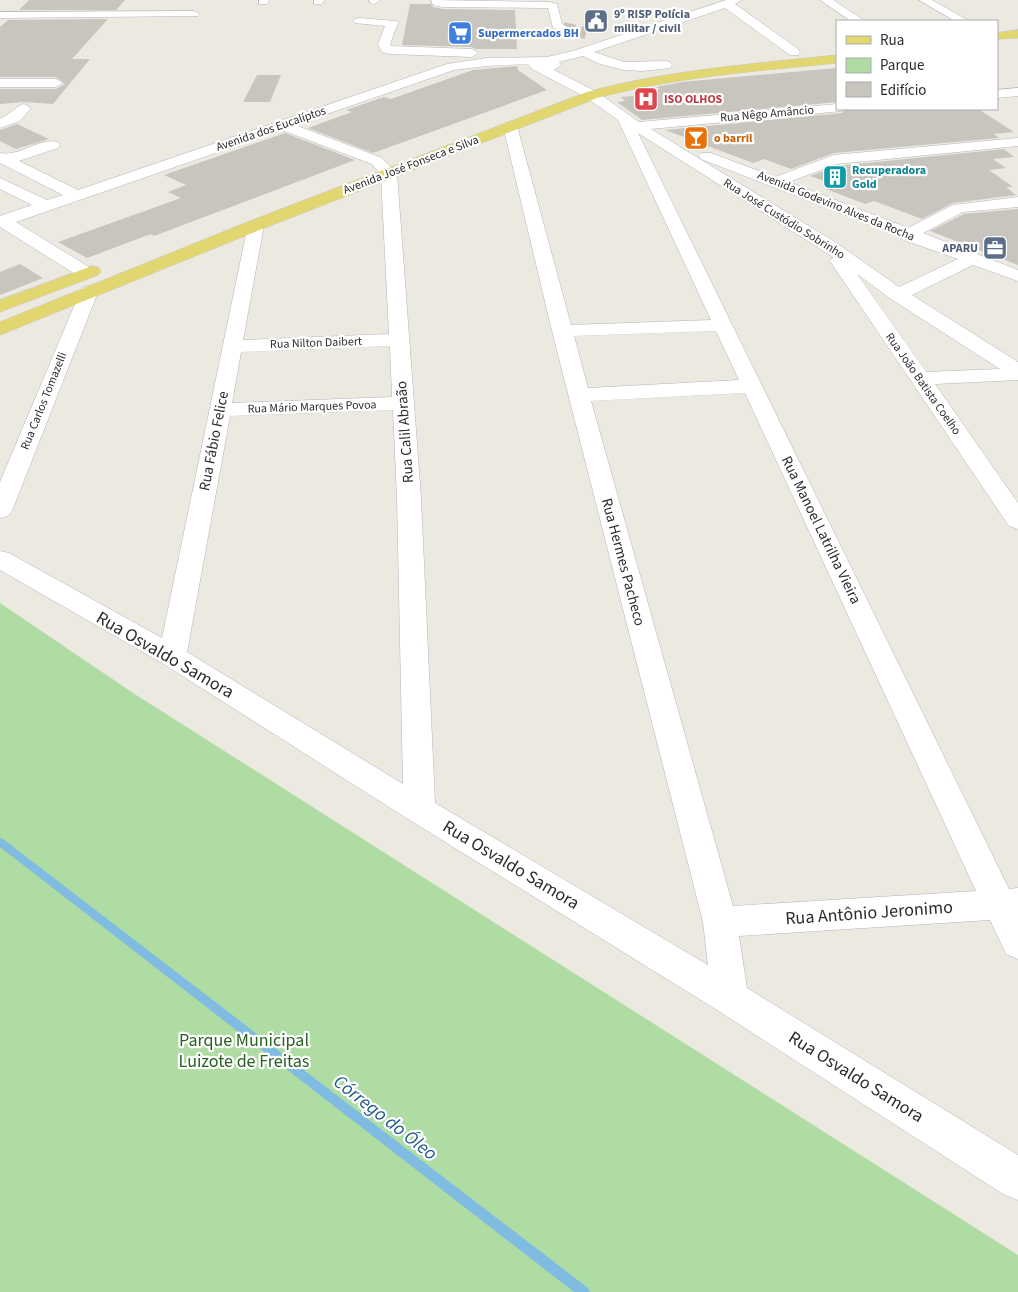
<svg xmlns="http://www.w3.org/2000/svg" width="1018" height="1292" font-family="'Source Sans 3',sans-serif">
	<style>
		.green { fill: #afdca3 }
		.lines { fill: none; stroke-linecap: round; stroke-linejoin: round }
		.stream { fill: #80bbe2; fill-rule: evenodd }
		.building { fill: #c8c5bf }
		.minor-tunnel { stroke: #c6c3bc; stroke-width: 12; stroke-dasharray: 12 6; stroke-linecap: butt }
		.minor-casing { stroke: #b4b4be; stroke-width: 1 }
		.major-casing { stroke: #c8c8c8; stroke-width: 1 }
		.minor { fill: #fff; fill-rule: evenodd }
		.major { fill: #e2d670; fill-rule: evenodd }
		.labels { text-anchor: middle; dominant-baseline: central; stroke-width: 4.5; stroke-linejoin: round; paint-order: stroke }
		.far-service-label { font-size: 12px; font-weight: bold; fill: #4e5e75; stroke: #fff; text-anchor: start }
		.far-shop-label { font-size: 12px; font-weight: bold; fill: #366cbe; stroke: #fff; text-anchor: start }
		.far-health-label { font-size: 12px; font-weight: bold; fill: #be3a42; stroke: #fff; text-anchor: start }
		.far-street-label { font-size: 12px; fill: #2c2c2c; stroke: #fff }
		.far-food-label { font-size: 12px; font-weight: bold; fill: #c56008; stroke: #fff; text-anchor: start }
		.far-culture-label { font-size: 12px; font-weight: bold; fill: #0d838f; stroke: #fff; text-anchor: start }
		.street-label { font-size: 15px; fill: #2c2c2c; stroke: #fff }
		.near-street-label { font-size: 18px; fill: #2c2c2c; stroke: #fff }
		.near-park-label { font-size: 18px; fill: #286223; stroke: #fff }
		.near-water-label { font-size: 19px; font-style: italic; fill: #1d598f; stroke: #fff }
	</style>
	<rect width="100%" height="100%" fill="#ece9e0"/>
	<path class="green" d="M0 603 133 693 1018 1255V1292H0Z"/>
	<g class="lines">
		<path class="stream" d="M0 838 3 839 588 1288 590 1292H574L0 847Z"/>
	</g>
	<path class="building" d="M29 0H125L116 10H19Z
		M410 4H431L433 7 443 9 515 10 517 49H475L472 47 402 45Z
		M108 19 72 59H90L53 104 23 102 0 104V89H56L65 84 56 77H0V27L8 20Z
		M517 66 518 70 547 90 373 153 308 128 352 112 346 110 384 97 391 99 473 70Z
		M837 68V102L642 120 617 102 625 101 621 97 658 94 651 90 660 89 656 87 682 82Z
		M257 75H281L270 102H243Z
		M845 109H978L1014 132 994 134 999 138 834 153 791 169 764 159 753 163 665 130 842 113Z
		M17 124 49 139 16 149 0 141V130Z
		M285 133 355 160 154 236 151 234 87 258 58 242 181 198 168 192 186 185 164 175Z
		M1004 149 1014 157 993 159 1006 168 989 170 1013 187H1006L1016 195 953 203 922 219 874 201 865 204 826 189 835 185 810 176 837 166Z
		M1018 209V265L930 231 964 214Z
		M20 264 43 278 0 295V272Z"/>
	<g class="lines">
		<path class="minor-tunnel" d="M563 28 586 33"/>
		<defs>
			<path id="minor" d="M259 0H269L267 4H259Z
				M314 0H324L322 4H314Z
				M369 0H379V1L374 4 370 3Z
				M431 0 549 2 557 4 562 24 569 28 563 31 553 28 548 8 443 7 433 5Z
				M726 0H742L735 4 798 49 800 52 798 55H790L725 8 594 52 624 62 666 61 670 62 672 65 670 68 643 71 624 70 600 64 583 56 559 62 561 65 554 70 597 92 639 122 837 104V109H843L842 111 651 129 835 242 899 287 958 259 901 239 899 236 701 159 699 156 701 153H711L775 177 834 155 1018 138V146L837 164 789 182 908 228 953 205 1018 197V207L963 212 923 233 1018 270V281L973 265 912 295 1018 362V380L935 384 1018 503V529L1009 526 830 261 833 257 638 133 1009 889 1018 888V959L1006 954 990 920 739 936 747 988 1018 1155V1200L1003 1194 717 1010 408 819 162 663 0 570V551L9 553 162 638 248 225 250 221H262L264 225 243 340 389 334 381 175 372 164 282 130 16 222 92 269 95 273 92 277 86 278 80 277 0 227V216L32 205 0 189V178L47 200 63 195 0 163V153C20 157 39 137 58 142L60 145 58 148 19 161 78 190 447 64 487 58 547 57 573 51ZM528 64 532 69 587 98 618 120 711 320 571 325 517 126 515 123H505L503 126 552 331 703 922 708 965 435 803 421 498 397 174 382 158 295 125 454 70 487 66ZM857 274 891 299 1000 369 926 372ZM716 331 739 380 588 388 574 336ZM390 346 392 397 232 403 241 352ZM745 393 976 891 733 906 591 401ZM393 410 397 498 403 784 187 652 230 416Z
				M820 0H833L865 21H851Z
				M919 0H932L969 21H955Z
				M194 11 200 14 198 16 0 18V12Z
				M359 18 396 21 398 23 390 44 391 46 472 49 478 53 472 57 390 54 382 52 378 44 385 26 355 23 353 21 355 19Z
				M0 79H56L63 83 56 87H0Z
				M1018 88V96L997 98V90Z
				M24 104 31 108 20 121 0 128V119C10 115 16 106 24 104Z
				M89 286 96 288 98 292 12 511 8 516 0 518V482L80 292 82 288Z"/>
			<path id="major" d="M1018 30V38L997 39V33Z
				M837 55V63C757 71 675 77 597 98L262 229 0 335V322L250 221 587 92C668 70 753 64 837 55Z
				M92 266 98 267 101 271 98 275 0 312V300Z"/>
		</defs>
		<use href="#minor" class="minor-casing"/>
		<use href="#major" class="major-casing"/>
		<use href="#minor" class="minor"/>
		<use href="#major" class="major"/>
	</g>
	<defs>
		<symbol id="civic-square" viewBox="-11 -11 22 22"><rect x="-9" y="-9" width="18" height="18" rx="4" fill="#5c6f8a" stroke="#fff"/><path d="M-.6-6.5H3V-4.5H.6V-3L4-1V1h2V6H-6V1h2V-1L-.6-3ZM-1.2 2.5V6h2.4V2.5Z" fill="#fff"/></symbol>
		<symbol id="supermarket-square" viewBox="-11 -11 22 22"><rect x="-9" y="-9" width="18" height="18" rx="4" fill="#3f7fe0" stroke="#fff"/><path d="M-6-5.5h2.5l.6 2H6L4.5 2H-2.5L-4.4-4H-6ZM-1.5 3.2a1.3 1.3 0 1 0 .1 0ZM3 3.2a1.3 1.3 0 1 0 .1 0Z" fill="#fff"/></symbol>
		<symbol id="hospital-square" viewBox="-11 -11 22 22"><rect x="-9" y="-9" width="18" height="18" rx="4" fill="#e0444e" stroke="#fff"/><path d="M-5-5h3v3.5h4V-5h3V5h-3V1.5h-4V5h-3Z" fill="#fff"/></symbol>
		<symbol id="bar-square" viewBox="-11 -11 22 22"><rect x="-9" y="-9" width="18" height="18" rx="4" fill="#e8710a" stroke="#fff"/><path d="M-6-5H6L.8 .8V4.5H3.5V6h-7V4.5H-.8V.8Z" fill="#fff"/></symbol>
		<symbol id="building-square" viewBox="-11 -11 22 22"><rect x="-9" y="-9" width="18" height="18" rx="4" fill="#0f9aa8" stroke="#fff"/><path d="M-4-6H4V6H1V3H-1V6H-4ZM-2.5-4.3h1.7v1.8h-1.7ZM.8-4.3h1.7v1.8H.8ZM-2.5-1h1.7V.8h-1.7ZM.8-1h1.7V.8H.8Z" fill="#fff"/></symbol>
		<symbol id="office-square" viewBox="-11 -11 22 22"><rect x="-9" y="-9" width="18" height="18" rx="4" fill="#5c6f8a" stroke="#fff"/><path d="M-6-3h4V-5.5h4V-3h4V5H-6ZM-1-4.5V-3h2v-1.5ZM-6 0V1H6V0Z" fill="#fff"/></symbol>
	</defs>
	<g fill-rule="evenodd">
		<use href="#civic-square" x="582" y="7" width="28" height="28"/>
		<use href="#supermarket-square" x="446" y="19" width="28" height="28"/>
		<use href="#hospital-square" x="632" y="85" width="28" height="28"/>
		<use href="#bar-square" x="682" y="124" width="28" height="28"/>
		<use href="#building-square" x="821" y="163" width="28" height="28"/>
		<use href="#office-square" x="981" y="234" width="28" height="28"/>
	</g>
	<g class="labels">
		<g class="far-service-label">
			<text x="614" y="14">9º RISP Polícia<tspan x="614" dy="14">militar / civil</tspan></text>
			<text x="978" y="248" text-anchor="end">APARU</text>
		</g>
		<g class="far-shop-label">
			<text x="478" y="33">Supermercados BH</text>
		</g>
		<g class="far-health-label">
			<text x="664" y="99">ISO OLHOS</text>
		</g>
		<g class="far-street-label">
			<text transform="translate(767 114) rotate(-5)">Rua Nêgo Amâncio</text>
			<text transform="translate(271 129) rotate(-19)">Avenida dos Eucalíptos</text>
			<text transform="translate(411 165) rotate(-21)">Avenida José Fonseca e Silva</text>
			<text transform="translate(836 206) rotate(22)">Avenida Godevino Alves da Rocha</text>
			<text transform="translate(784 219) rotate(32)">Rua José Custódio Sobrinho</text>
			<text transform="translate(316 343) rotate(-2)">Rua Nilton Daibert</text>
			<text transform="translate(923 384) rotate(55)">Rua João Batista Coelho</text>
			<text transform="translate(44 401) rotate(-68)">Rua Carlos Tomazelli</text>
			<text transform="translate(312 407) rotate(-2)">Rua Mário Marques Povoa</text>
		</g>
		<g class="far-food-label">
			<text x="714" y="138">o barril</text>
		</g>
		<g class="far-culture-label">
			<text x="852" y="170">Recuperadora<tspan x="852" dy="14">Gold</tspan></text>
		</g>
		<g class="street-label">
			<text transform="translate(405 432) rotate(-94)">Rua Calil Abraão</text>
			<text transform="translate(214 441) rotate(-79)">Rua Fábio Felice</text>
			<text transform="translate(821 530) rotate(64)">Rua Manoel Latrilha Vieira</text>
			<text transform="translate(623 562) rotate(75)">Rua Hermes Pacheco</text>
		</g>
		<g class="near-street-label">
			<text transform="translate(165 655) rotate(30)">Rua Osvaldo Samora</text>
			<text transform="translate(511 865) rotate(31)">Rua Osvaldo Samora</text>
			<text transform="translate(869 913) rotate(-4)">Rua Antônio Jeronimo</text>
			<text transform="translate(856 1077) rotate(32)">Rua Osvaldo Samora</text>
		</g>
		<g class="near-park-label">
			<text x="244" y="1040">Parque Municipal<tspan x="244" dy="21">Luizote de Freitas</tspan></text>
		</g>
		<g class="near-water-label">
			<text transform="translate(385 1118) rotate(38)">Córrego do Óleo</text>
		</g>
	</g>
	<rect x="836" y="20" width="162" height="90" fill="#ffffff" stroke="#ababab"/>
	<rect x="846" y="36" width="25" height="8" fill="#e2d670" stroke="#ababab"/>
	<text x="880" y="45" font-size="15" fill="#2c2c2c">Rua</text>
	<rect x="846" y="58" width="25" height="15" fill="#afdca3" stroke="#ababab"/>
	<text x="880" y="70" font-size="15" fill="#2c2c2c">Parque</text>
	<rect x="846" y="82" width="25" height="15" fill="#c8c5bf" stroke="#ababab"/>
	<text x="880" y="95" font-size="15" fill="#2c2c2c">Edifício</text>
</svg>
